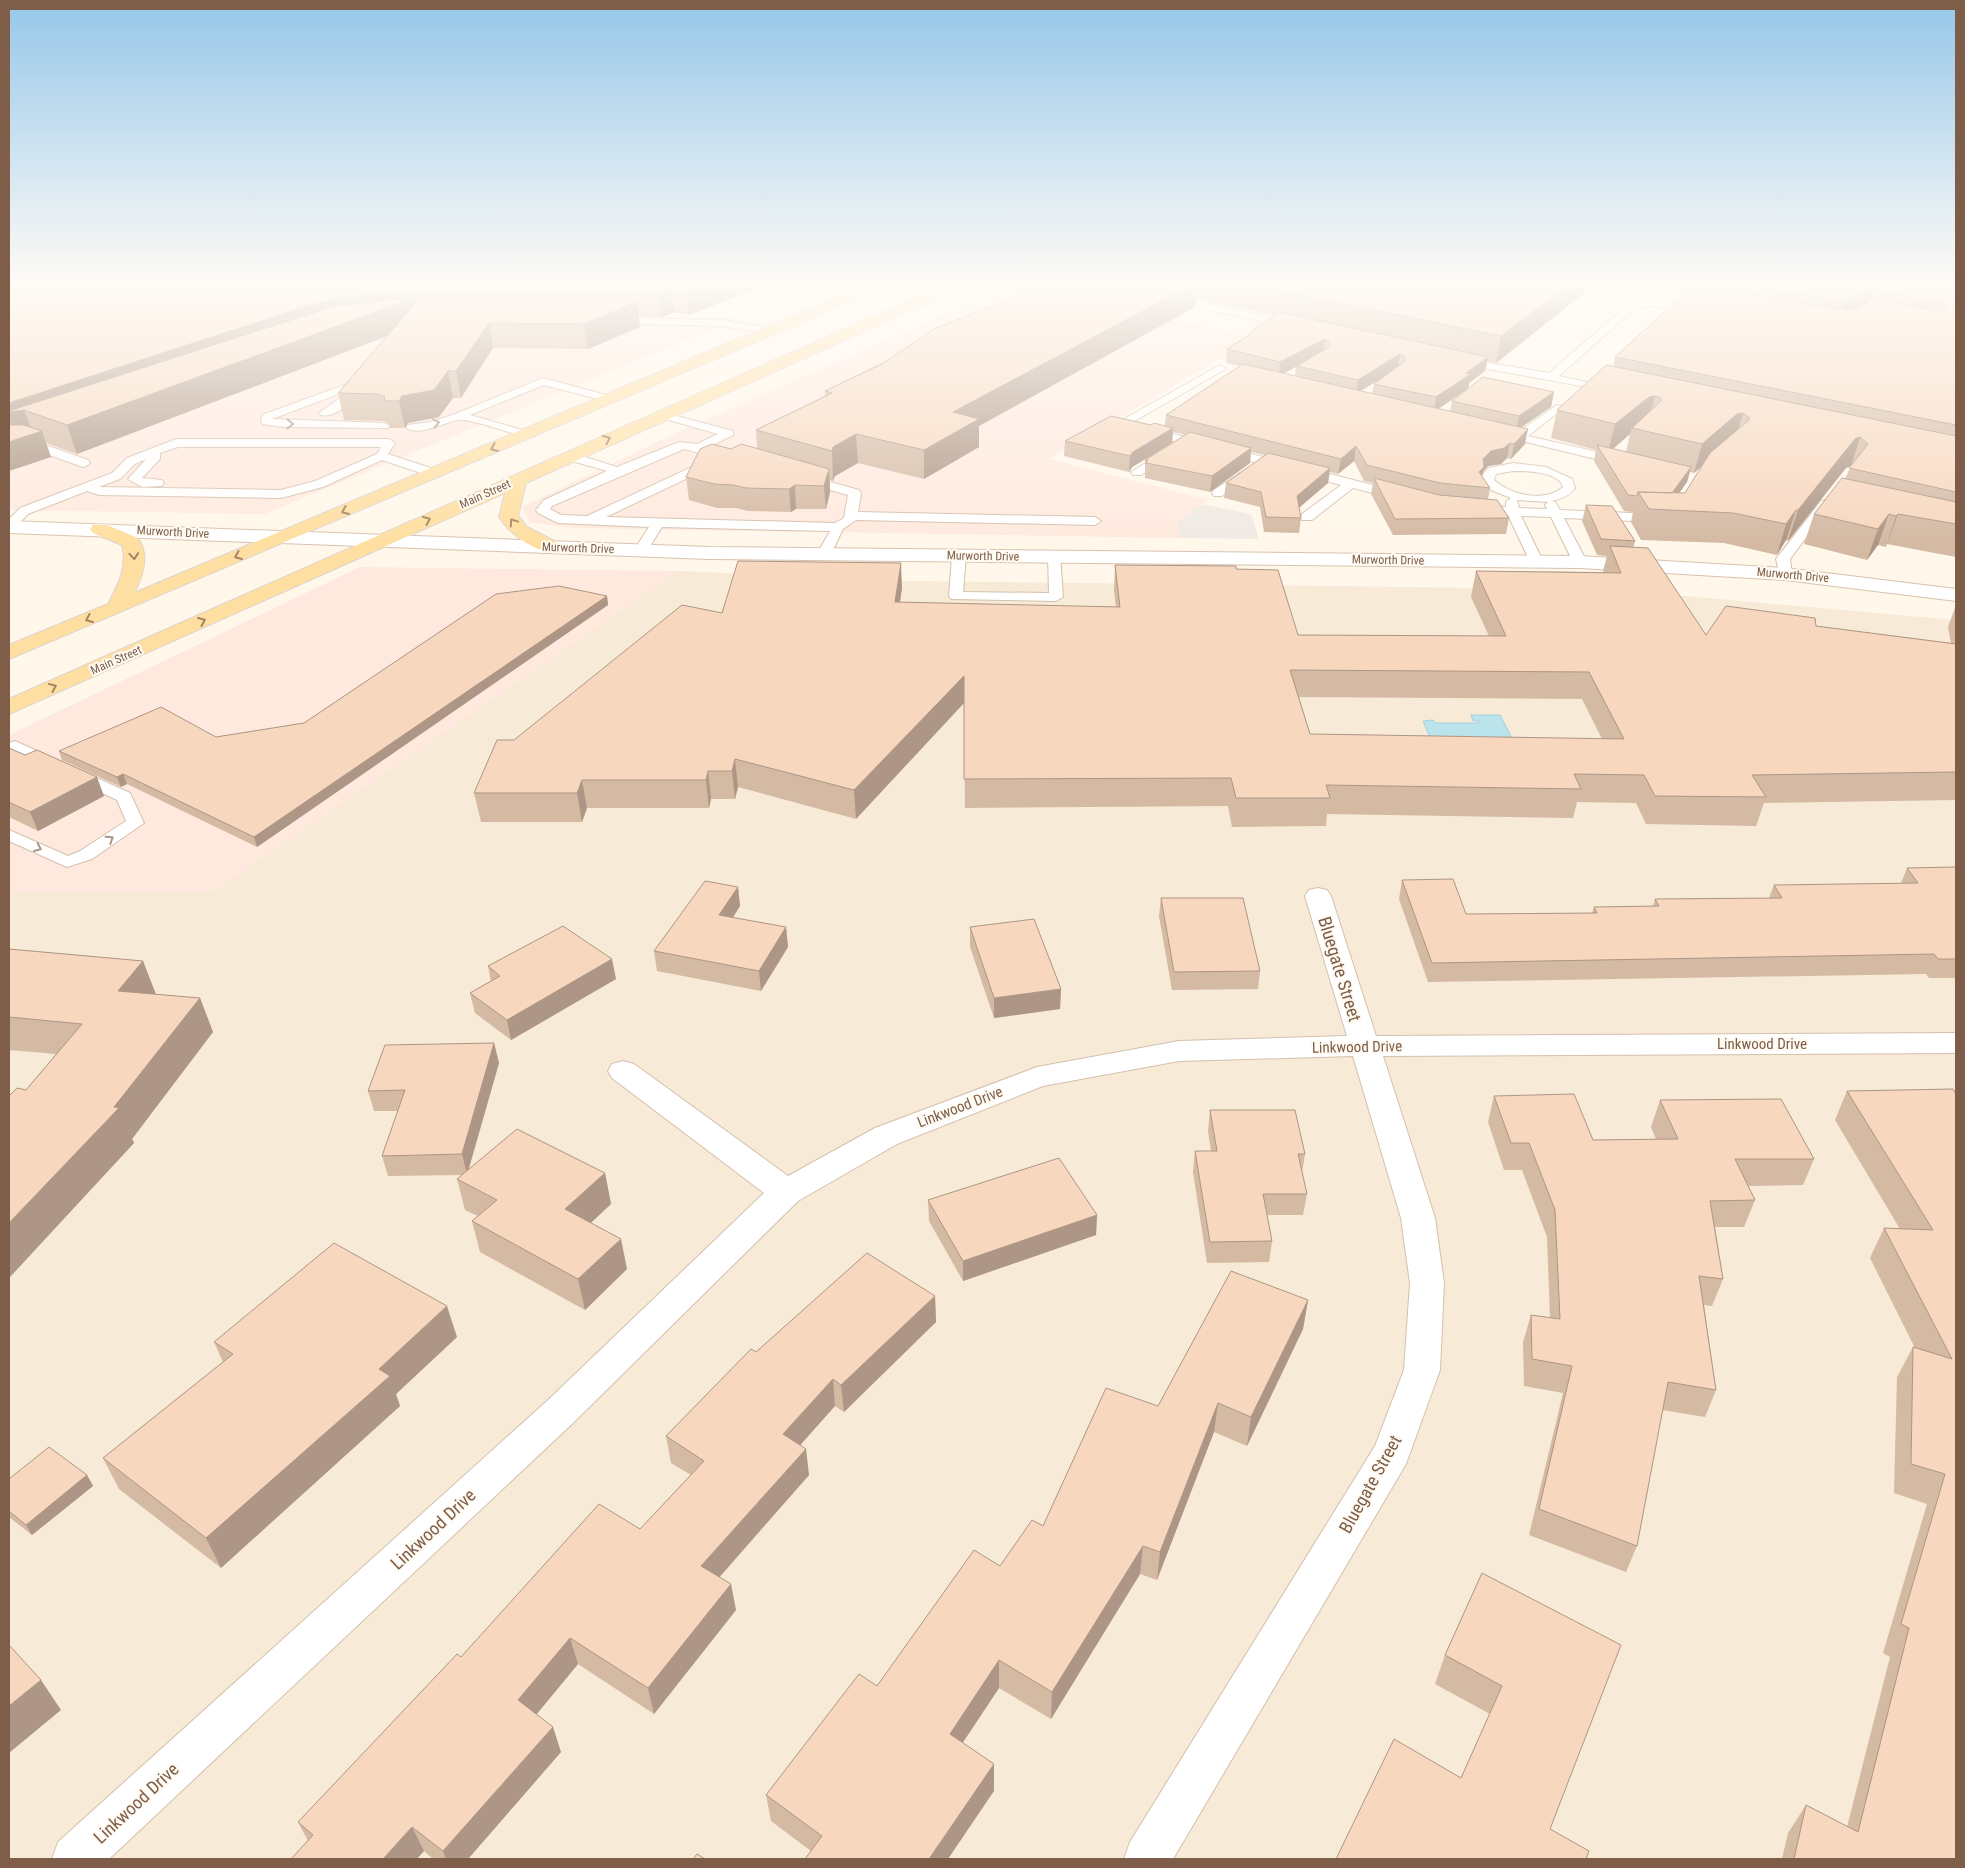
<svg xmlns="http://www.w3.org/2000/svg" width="1965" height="1868" font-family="'Roboto Condensed',sans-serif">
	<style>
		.residential { fill: #f7ead7 }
		.commercial { fill: #ffe9de }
		.industrial { fill: #f0eae3 }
		.water { fill: #bbe3ec; stroke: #a0d3df }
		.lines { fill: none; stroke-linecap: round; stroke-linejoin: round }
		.lane-casing { stroke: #d4c0ad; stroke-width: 2 }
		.street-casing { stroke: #d4c0ad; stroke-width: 2 }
		.secondary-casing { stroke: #d9c2ad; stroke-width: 2 }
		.primary-casing { stroke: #ddd5d0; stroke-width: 2 }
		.lane { fill: #fff; fill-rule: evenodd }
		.street { fill: #fff; fill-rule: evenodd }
		.secondary { fill: #fff; fill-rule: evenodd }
		.primary { fill: #ffdfa1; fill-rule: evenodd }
		.wall { fill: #d4b9a3; fill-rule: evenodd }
		.shaded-wall { fill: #ad9685 }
		.building { fill: #f7d7be; stroke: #ad9685; fill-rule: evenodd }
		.oneway { stroke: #ab9689 }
		.oneway2 { stroke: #a58563 }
		.labels { text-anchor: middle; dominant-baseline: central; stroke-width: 4; stroke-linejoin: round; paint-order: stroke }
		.far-street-label { font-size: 12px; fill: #7e5e49; stroke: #fffbf3 }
		.street-label { font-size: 15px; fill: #7e5e49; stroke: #fffbf3 }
		.near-street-label { font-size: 18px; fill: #7e5e49; stroke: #fffbf3 }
	</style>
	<rect width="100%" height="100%" fill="#fff7ea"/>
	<path class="residential" d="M679 571 907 581 1572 589 1673 595 1956 620V1859H9V892H213L660 572Z"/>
	<path class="commercial" d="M1014 284 1255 338 1050 459 1208 500 1177 522 1180 538 573 528 530 522 522 507 676 433Z
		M363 315 743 317 264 514 9 510V433Z
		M360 567 679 571 213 892H9V735Z"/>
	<path class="industrial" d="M1202 504 1251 514 1259 539 1180 538 1177 522Z"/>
	<path class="water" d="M1471 715H1500L1515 744 1433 745 1423 721 1433 720 1435 723H1480L1479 721H1473Z"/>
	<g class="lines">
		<defs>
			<path id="lane" d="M783 282H807L857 296 852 299 800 288 777 297H771V293L789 285Z
				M1171 296 1293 322 1298 325 1293 328 1168 301V297Z
				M1650 300 1697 305 1702 308 1697 311 1650 306 1635 308 1559 376 1613 388V392L1461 364 1456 361 1461 358 1549 373 1629 304Z
				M613 318 722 320 771 328 776 331 771 334 722 326 609 323V319Z
				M1220 365 1225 368 1224 370 1131 423 1400 492 1402 495 1400 498 1396 499 1353 488 1312 520H1302L1301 517 1302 514 1341 485 1117 426 1115 424Z
				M366 377 371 380 364 385V389C355 399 335 419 321 415L319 413 352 389 272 419 384 423 390 426 388 428 282 427 263 424 261 422 262 415Z
				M543 378 614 397 616 399 610 402 544 385 470 415 530 432 532 434 526 437C512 434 469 418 458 420 445 422 417 438 406 427L408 425 431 422 455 414Z
				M1557 405 1561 406V410L1528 436 1624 458 1626 461 1624 464 1620 465 1501 436 1495 433 1501 430 1517 433Z
				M662 412 733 431V435L709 447 732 456 726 460 684 449 552 506 550 509 561 515 587 516 711 458 715 459 717 462 715 465 606 517 835 523 844 518 848 495 801 482 799 479 801 476 805 475 859 490 861 493 858 512 1095 517 1101 521 1095 525 856 520 843 529 831 554 824 558 817 554 830 531 662 527 646 553 641 554 634 550 649 527 558 523 538 513 536 510 544 500 607 471 565 459V453H573L617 467 679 442 697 444 718 434 658 417 656 415Z
				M176 439H389L395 443 388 454 437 470 439 473 433 477 382 460 323 487 281 498 99 495 87 491 28 514 14 529 9 530V519L20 508 112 473 127 458ZM178 447H381L377 454 315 481 281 490 99 487 120 479 135 464 146 459 128 479 142 487 162 486 164 483 162 480 142 478 160 459V453Z
				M34 441 88 460 90 463 84 467 80 466 33 449 9 450V444Z
				M1165 451 1169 452V458L1141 475H1133L1131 472Z
				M1513 463 1546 467 1572 479 1575 488C1569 496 1562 499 1552 501L1555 502 1560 510 1656 514 1662 518 1656 522 1564 518 1587 562 1580 566 1573 562 1551 517 1521 516 1543 561 1541 564H1531L1508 515 1479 514 1473 510 1479 506 1506 507V502L1511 498 1491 490 1482 481V476L1488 468ZM1513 471C1527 471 1558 471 1563 487 1544 503 1511 495 1494 480L1496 474ZM1517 500 1548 502 1545 505 1547 509 1519 508Z
				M1246 469 1250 470 1252 473 1250 476 1222 496H1214L1212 493 1214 490Z
				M1825 500 1831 504 1790 559 1792 574 1790 577H1780L1776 559 1821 501Z
				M959 552 966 556 963 592 1049 593 1048 557 1055 553 1060 554 1063 597 1056 601 951 599 949 596 952 556Z
				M15 741 130 793 144 823 92 859 67 867 9 841V830L68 856 80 851 126 821 117 800 9 749V743Z"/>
			<path id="street" d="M1318 888 1327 890 1331 896 1376 1036 1956 1033V1053L1383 1056 1435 1218 1444 1283 1440 1370 1406 1464 1173 1859H1124L1130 1842 1375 1446 1404 1370 1410 1283 1401 1218 1353 1056 1179 1061 1043 1086 897 1144 798 1201 573 1423 109 1859H52L58 1842 547 1401 764 1193 612 1078 608 1071 612 1064 623 1061 634 1064 788 1176 875 1128 1037 1067 1179 1041 1347 1036 1305 896 1309 890Z"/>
			<path id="secondary" d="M9 521 709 547 1580 556 1785 568 1956 589V601L1785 580 1580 568 709 559 9 533Z"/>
			<path id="primary" d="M873 282H892L890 285 9 659V645L108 604C118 585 128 567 122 545L93 533 90 529 93 525H107L138 538C150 555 143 576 134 593Z
				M951 282H970L968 285 526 483 518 516 527 527 558 543 561 547 558 551C538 556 509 533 499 517L505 493 9 714V699Z"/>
		</defs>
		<use href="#lane" class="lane-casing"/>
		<use href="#street" class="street-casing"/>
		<use href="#secondary" class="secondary-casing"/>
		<use href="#primary" class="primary-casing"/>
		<use href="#lane" class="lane"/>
		<use href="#street" class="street"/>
		<use href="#secondary" class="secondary"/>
		<use href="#primary" class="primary"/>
	</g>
	<path class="wall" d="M9 282H776L758 290 754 289 689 315 675 312 662 317H639L640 327 588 349 493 348 461 398H453L439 417 408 423 405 428H390L389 424 384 421 344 420 338 393 387 336 77 454 46 443 51 457 9 471Z
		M1033 282H1598L1496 363 1487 361 1485 371 1469 383V388L1554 392 1551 407 1520 428 1525 444 1511 459 1507 458 1501 464 1488 466 1483 472 1482 476 1490 488 1488 499 1509 518 1506 534 1393 535 1371 494 1373 483 1364 481 1354 461 1338 474 1330 472 1328 483 1299 508 1301 518 1299 533 1264 532 1260 507 1224 498 1226 483 1265 455 1251 452 1250 463 1210 492 1145 478V460L1186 435 1173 432 1172 443 1132 467 1129 472 1064 456 1065 441 1151 425 1165 426 1166 415 1240 366 1226 363 1227 349 1252 333 1273 315 1195 299V307L979 426V447L924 479 858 463 835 476 833 481 830 480V492L826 509H796L791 512 748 511 736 508H717L689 500 686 477 731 449 757 448 756 430 825 396V391L1008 300ZM1296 367 1295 376 1283 374ZM1380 379 1374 384 1372 394 1360 391ZM1465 391 1452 401 1450 412 1438 409Z
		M1627 282H1956V557L1887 544 1886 547 1878 545 1867 560 1804 544 1814 514 1845 479 1851 466 1846 468 1788 541 1786 540 1777 555 1724 543 1641 540 1631 522 1633 512 1624 511 1594 461 1596 450 1551 438 1557 410 1613 367 1615 357 1686 292ZM1878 293 1876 300 1872 299ZM1630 434 1626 452 1613 449ZM1702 466 1685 493H1679L1687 482 1690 472 1694 473Z
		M1586 505 1635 541 1633 548 1706 635 1816 626 1951 643 1948 627 1956 605V800L1764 803 1756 826 1646 824 1636 803 1577 802 1573 818 1327 814 1326 826 1232 827 1228 806 965 808 964 703 856 819 738 787 735 799H711L709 808H587L582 822H481L474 793 514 740 722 613 902 588 900 602 1116 607 1114 591 1115 565 1236 569 1298 635 1489 636 1471 597 1476 571 1604 572 1603 571 1607 556 1597 555 1582 521ZM1299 697 1582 699 1602 739 1310 734Z
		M607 596 608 605 257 847 127 784 121 787 62 760 59 751 216 737 304 723Z
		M9 748 104 796 38 831 9 817Z
		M1956 867V978H1929L1926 974 1428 982 1399 899 1402 880 1466 914 1592 913 1594 907 1653 906 1655 899 1769 898 1774 885 1901 883 1907 868Z
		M738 887 740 906 733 918 786 927 788 947 761 991 657 971 654 951Z
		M1161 898 1260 971 1258 989 1172 990 1159 916Z
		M970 927 1061 989 1060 1009 994 1018 970 947Z
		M9 949 143 961 156 994 200 998 213 1032 132 1139 134 1143 9 1278V1096L26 1090 56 1054 9 1050Z
		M488 966 616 979 511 1040 475 1013 470 993 491 981Z
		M494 1043 499 1063 469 1169 605 1173 611 1204 591 1223 627 1269 585 1310 480 1252 472 1221 478 1216 465 1210 457 1179 462 1175 388 1176 382 1156 398 1111H374L368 1091Z
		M1953 1089 1956 1859H1782L1788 1833 1806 1805 1847 1827 1890 1657 1883 1653 1927 1504 1894 1493 1897 1377 1913 1347 1915 1348 1870 1258 1884 1228 1900 1229 1835 1120 1847 1091Z
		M1494 1096 1593 1140 1656 1139 1651 1127 1660 1100 1814 1159 1803 1185 1748 1186 1755 1200 1744 1227H1715L1723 1279 1712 1306 1704 1305 1716 1390 1705 1417 1662 1410 1637 1546 1626 1572 1529 1535 1563 1393 1524 1386 1523 1342 1531 1315 1550 1318 1547 1237 1522 1170H1504L1488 1122Z
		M1210 1110 1305 1154 1302 1173 1307 1194 1303 1215H1267L1272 1241 1269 1262 1207 1263 1193 1172 1195 1151H1211L1208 1131Z
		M928 1200 1097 1215 1096 1235 963 1281 929 1221Z
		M935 1296 936 1322 844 1412 835 1406 800 1445 809 1475 720 1577 736 1610 654 1714 578 1664 536 1714 561 1752 468 1859H433L424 1851 308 1841 298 1822 461 1657 640 1529 691 1475 671 1463 666 1436 756 1352Z
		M1308 1300 1303 1329 1247 1446 1214 1432 1157 1580 1140 1574 1051 1719 999 1688 962 1743 994 1764V1791L811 1851 771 1821 766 1795 1000 1566 1043 1526 1158 1406Z
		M457 1337 396 1394 400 1406 221 1568 119 1489 103 1458 223 1362 214 1342Z
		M87 1475 93 1486 32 1535 9 1517V1479Z
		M1482 1573 1550 1829 1461 1778 1490 1714 1435 1684 1445 1655Z"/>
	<path class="shaded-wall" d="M655 282H656L658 294 654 286Z
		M666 282H696L672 289 675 312 662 317 659 294 667 291Z
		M712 282H754V289L689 315 686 292Z
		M758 282H776L758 290Z
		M1197 282 1195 307 979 426V447L924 479V450L953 412Z
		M1572 282H1598L1496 363 1501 336Z
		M1872 282H1890L1879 291 1878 293 1845 324 1836 326 1844 301Z
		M403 291 405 301 414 298 419 324 77 454 67 425 24 410 33 434 42 431 51 457 9 471V403L307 306 335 299Z
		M637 302 640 327 588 349 584 324Z
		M489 323 493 348 461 398 456 371Z
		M1325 339 1323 352 1279 376 1280 362Z
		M1400 354 1398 368 1356 394 1358 380Z
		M1488 357 1485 371 1469 383 1468 388 1434 412 1436 397Z
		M448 371 453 398 439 417 408 423 405 428 399 401 402 396Z
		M1554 392 1551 407 1516 431 1519 416Z
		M1655 396 1648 423 1632 428 1630 434 1608 453 1615 424 1649 397Z
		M1743 413 1735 441 1729 443 1694 473 1702 444 1737 414Z
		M1173 428 1172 443 1132 467 1129 472 1130 456 1133 452Z
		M1528 429 1525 444 1511 459 1514 444Z
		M856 434 858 463 835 476 833 481 832 451 833 447Z
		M1860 437 1851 466 1846 468 1788 541 1798 510 1855 439Z
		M1510 443 1507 458 1501 464 1488 466 1483 472 1481 482 1479 472 1483 459 1491 451Z
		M1356 446 1354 461 1338 474 1341 459Z
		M1251 448 1250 463 1210 492 1212 476Z
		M1691 467 1687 482 1667 510 1669 497Z
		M1330 468 1328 483 1295 511 1297 496Z
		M829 469 830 492 826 509 824 486Z
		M795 485 796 509 791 512 789 489Z
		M1796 510 1786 540 1777 555 1786 524Z
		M1889 514 1878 545 1867 560 1878 529Z
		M1898 514 1887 544 1886 547 1896 516Z
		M901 563 902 588 896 628 895 602Z
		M607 596 608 605 257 847 254 837Z
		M964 676V703L856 819 854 790Z
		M735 759 738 787 735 799 732 771Z
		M708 771 711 799 709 808 706 780Z
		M123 774 127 784 121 787 117 777Z
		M97 777 104 796 38 831 30 812Z
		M582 780 587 808 582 822 577 793Z
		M738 887 740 906 721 935 719 915Z
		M786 927 788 947 761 991 759 971Z
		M612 959 616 979 511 1040 507 1020Z
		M143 961 156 995 118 991Z
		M1061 989 1060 1009 994 1018V998Z
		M200 998 213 1032 132 1139 134 1143 9 1278V1223L114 1107Z
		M494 1043 499 1063 467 1174 462 1154Z
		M605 1173 611 1204 572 1240 565 1209Z
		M1097 1215 1096 1235 963 1281V1261Z
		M621 1239 627 1269 585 1310 578 1279Z
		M935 1296 936 1322 844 1412 841 1385Z
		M1308 1300 1303 1329 1247 1446 1251 1417Z
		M447 1306 457 1337 396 1394 400 1406 221 1568 206 1538 379 1369Z
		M833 1379 835 1406 786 1461 783 1434Z
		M1218 1403 1214 1432 1157 1580 1160 1552Z
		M806 1449 809 1475 706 1592 701 1566Z
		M87 1475 93 1486 32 1535 26 1525Z
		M1143 1546 1140 1574 1051 1719 1052 1692Z
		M731 1584 736 1610 654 1714 648 1688Z
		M570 1638 578 1664 527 1726 518 1700Z
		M999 1660V1688L950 1762V1734Z
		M41 1680 61 1710 9 1753V1706Z
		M553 1727 561 1752 468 1859H446L443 1851Z
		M994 1764V1791L948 1859H929Z
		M412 1827 424 1851 417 1859H383Z"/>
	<path class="building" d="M9 282H655L654 286 659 290 664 289 669 282H712L686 292 672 289 659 294 403 291 335 299 307 306 9 403Z
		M1033 282H1197L953 412 979 419 924 450 856 434 833 447 832 451 756 430 832 393 825 391 882 364 936 328 1008 300Z
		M1236 282H1572L1501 336Z
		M1726 282H1872L1853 299 1844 301Z
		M1888 282H1956V425L1615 357 1693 286 1844 310 1861 307 1871 299 1940 311 1946 307 1943 303 1879 291Z
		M414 298 67 425 24 410 9 412V411L335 306Z
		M419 299 637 302 584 324 489 323 456 371H448L434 390 402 396 399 401H384L385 397 378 394 338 393Z
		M1278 312 1488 357 1466 373 1471 374 1436 397 1374 384 1404 362 1406 358 1400 354 1358 380 1297 366 1329 347 1331 343 1325 339 1280 362 1227 349 1252 333 1254 329Z
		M1243 364 1528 429 1514 444 1510 443 1504 448 1491 451 1483 459 1484 467 1479 472 1490 488 1440 483 1367 465 1356 446 1341 459 1166 415Z
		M1606 365 1956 436V492L1849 468 1868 444 1860 437 1855 439 1798 510H1796L1786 524 1733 513 1649 509 1638 492 1685 493 1710 453 1749 420V417L1743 413 1737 414 1702 444 1632 428 1661 401V398L1655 396 1649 397 1615 424 1557 410Z
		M1483 377 1554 392 1519 416 1452 401Z
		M1111 416 1151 425 1154 423 1173 428 1133 452 1130 456 1065 441Z
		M9 425H23L42 431 9 442Z
		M1190 432 1251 448 1212 476 1146 463 1148 460H1145Z
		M712 444 731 449 741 444 829 469 824 486 795 485 789 489 746 488 733 485 714 484 686 477 700 449Z
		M1597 445 1691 467 1672 493 1638 492 1637 496 1628 495Z
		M1268 453 1330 468 1297 496 1301 518 1266 517 1261 492 1226 483Z
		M1374 478 1439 495 1497 500 1509 518 1395 519Z
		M1842 478 1956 502V524L1898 514 1896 516 1889 514 1878 529 1814 514Z
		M1586 505 1612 506 1635 541 1601 539Z
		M1610 546 1648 548 1706 635 1726 606 1815 618 1816 626 1956 644V772L1752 775 1766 797 1655 796 1644 775 1574 774 1581 789 1326 785 1330 798H1236L1231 778 964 779V676L854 790 735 759 732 771H708L706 780H582L577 793H474L497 740H514L682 605 722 613 738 561 901 563 895 602 1120 607 1115 565 1236 566V569L1278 570 1298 635 1506 636 1476 571 1621 573ZM1290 670 1589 672 1624 739 1310 734Z
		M559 586 607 596 254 837 123 774 117 777 59 751 161 707 216 737 304 723 496 594Z
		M9 748 25 755 37 750 97 777 30 812 9 802Z
		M1956 867V959H1938L1934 954 1432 963 1402 880 1453 879 1466 914 1597 913 1594 907 1659 906 1655 899 1782 898 1774 885 1918 883 1907 868Z
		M705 881 738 887 719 915 786 927 759 971 654 951Z
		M1161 898H1243L1260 971 1174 972Z
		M1034 919 1061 989 994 998 970 927Z
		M563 926 612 959 507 1020 470 993 500 976 488 966Z
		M9 949 143 961 118 991 200 998 114 1107 119 1108 9 1223V1096L17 1088 26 1090 82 1024 9 1017Z
		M494 1043 462 1154 382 1156 405 1090 368 1091 385 1045Z
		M1953 1089 1956 1094V1859H1794L1806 1805 1858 1832 1909 1628 1901 1624 1945 1474 1911 1464 1913 1347 1952 1359 1884 1228 1933 1230 1847 1091Z
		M1574 1094 1593 1140 1678 1139 1660 1100 1781 1099 1814 1159H1735L1755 1200 1710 1201 1723 1279 1699 1276 1716 1390 1668 1382 1637 1546 1539 1509 1572 1366 1532 1359 1531 1315 1560 1319 1555 1210 1529 1143H1511L1494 1096Z
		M1210 1110H1295L1305 1154H1298L1307 1194H1263L1272 1241 1210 1242 1195 1151H1217Z
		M517 1129 605 1173 565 1209 621 1239 578 1279 472 1221 497 1200 457 1179Z
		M1059 1158 1097 1215 963 1261 928 1200Z
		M334 1243 447 1306 379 1369 390 1376 206 1538 103 1458 233 1354 214 1342Z
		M867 1253 935 1296 841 1385 833 1379 783 1434 806 1449 701 1566 731 1584 648 1688 570 1638 518 1700 553 1727 443 1851 412 1827 383 1859H291L313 1835 298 1822 457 1654 461 1657 599 1504 640 1529 704 1461 666 1436 751 1349 756 1352Z
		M1231 1271 1308 1300 1251 1417 1218 1403 1160 1552 1143 1546 1052 1692 999 1660 950 1734 994 1764 929 1859H805L822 1836 766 1795 859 1674 877 1686 974 1550 1000 1566 1032 1520 1043 1526 1106 1388 1158 1406Z
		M49 1447 87 1475 26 1525 9 1511V1479Z
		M1482 1573 1621 1645 1550 1829 1589 1851 1586 1859H1336L1394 1739 1461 1778 1502 1686 1445 1655Z
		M9 1645 41 1680 9 1706Z
		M697 1854 705 1859H693Z"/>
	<defs><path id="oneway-chevron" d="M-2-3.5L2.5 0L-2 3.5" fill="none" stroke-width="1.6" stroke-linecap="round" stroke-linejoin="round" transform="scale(1.25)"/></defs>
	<g class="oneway">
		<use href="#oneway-chevron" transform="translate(436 423) rotate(-11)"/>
		<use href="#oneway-chevron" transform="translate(290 424) rotate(1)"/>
		<use href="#oneway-chevron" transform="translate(110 839) rotate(-33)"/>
		<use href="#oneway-chevron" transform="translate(38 848) rotate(25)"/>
	</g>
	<g class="oneway2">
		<use href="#oneway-chevron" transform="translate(607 439) rotate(-24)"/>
		<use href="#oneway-chevron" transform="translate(494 448) rotate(157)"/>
		<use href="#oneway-chevron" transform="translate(345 511) rotate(157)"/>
		<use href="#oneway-chevron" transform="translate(427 520) rotate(-24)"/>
		<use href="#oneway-chevron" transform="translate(513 522) rotate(-124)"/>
		<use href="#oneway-chevron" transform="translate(134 556) rotate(85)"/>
		<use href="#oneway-chevron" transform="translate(238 556) rotate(157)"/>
		<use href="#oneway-chevron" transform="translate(89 619) rotate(157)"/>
		<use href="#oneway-chevron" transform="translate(202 621) rotate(-24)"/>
		<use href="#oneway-chevron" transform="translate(53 687) rotate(-24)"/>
	</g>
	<linearGradient id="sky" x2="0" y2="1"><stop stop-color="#96c7ea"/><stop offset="0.52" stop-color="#fffbf6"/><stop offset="1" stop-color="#fffbf6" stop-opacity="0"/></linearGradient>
	<rect width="1965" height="544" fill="url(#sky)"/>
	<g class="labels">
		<g class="far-street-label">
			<text transform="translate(485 494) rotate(-24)">Main Street</text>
			<text transform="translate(173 532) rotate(3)">Murworth Drive</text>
			<text transform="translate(578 548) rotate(2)">Murworth Drive</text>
			<text transform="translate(983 556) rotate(1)">Murworth Drive</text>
			<text transform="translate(1388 560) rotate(1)">Murworth Drive</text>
			<text transform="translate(1793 575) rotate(5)">Murworth Drive</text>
			<text transform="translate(116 660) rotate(-24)">Main Street</text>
		</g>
		<g class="street-label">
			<text x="1762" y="1044">Linkwood Drive</text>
			<text transform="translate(1357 1047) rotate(-1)">Linkwood Drive</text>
			<text transform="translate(960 1107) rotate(-21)">Linkwood Drive</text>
		</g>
		<g class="near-street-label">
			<text transform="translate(1340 969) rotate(73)">Bluegate Street</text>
			<text transform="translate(1370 1484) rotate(-61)">Bluegate Street</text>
			<text transform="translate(433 1529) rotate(-43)">Linkwood Drive</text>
			<text transform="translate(136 1803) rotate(-43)">Linkwood Drive</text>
		</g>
	</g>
	<rect width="1965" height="1868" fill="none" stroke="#7e5e49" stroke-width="20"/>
</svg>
